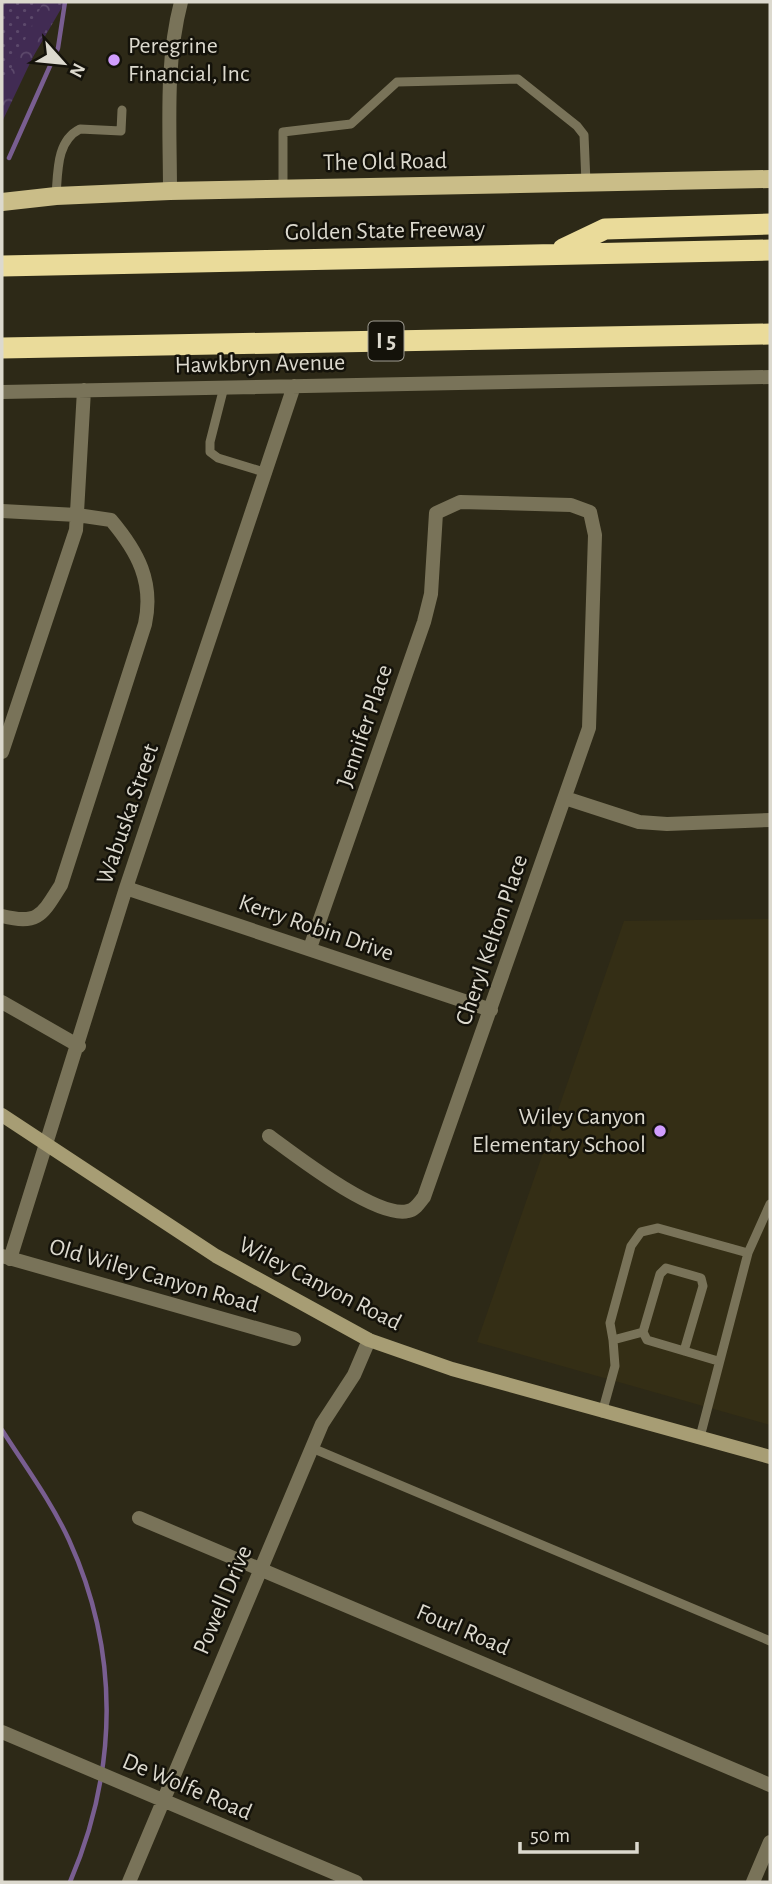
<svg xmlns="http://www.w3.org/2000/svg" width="772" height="1884" font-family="'Alegreya Sans',sans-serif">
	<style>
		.built { fill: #342e15 }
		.grass { fill: url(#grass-dots) }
		.park { fill: url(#park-crowns) }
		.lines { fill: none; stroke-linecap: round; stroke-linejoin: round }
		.stream { stroke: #795e91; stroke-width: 4.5 }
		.lane { stroke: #797359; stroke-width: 9 }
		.street { stroke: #797359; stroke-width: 14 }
		.secondary { stroke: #a79d74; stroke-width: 14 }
		.primary { stroke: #cabd88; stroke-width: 18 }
		.highway { stroke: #eadb9a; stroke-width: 21 }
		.poi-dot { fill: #d19dfe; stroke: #14120a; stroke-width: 2.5 }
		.labels { text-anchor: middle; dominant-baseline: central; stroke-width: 5; stroke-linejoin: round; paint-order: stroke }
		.shield { fill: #14120a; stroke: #a09d93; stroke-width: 2 }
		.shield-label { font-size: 23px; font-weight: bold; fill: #dcd9ce }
		.poi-label { font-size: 24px; fill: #dcd9ce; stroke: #14120a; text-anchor: start }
		.street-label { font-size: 24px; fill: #dcd9ce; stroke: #14120a }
	</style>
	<defs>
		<pattern id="grass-dots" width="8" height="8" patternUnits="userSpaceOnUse" patternTransform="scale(1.75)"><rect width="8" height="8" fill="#412b53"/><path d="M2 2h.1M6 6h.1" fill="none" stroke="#5c496b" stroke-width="1.8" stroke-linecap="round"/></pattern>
		<pattern id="park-crowns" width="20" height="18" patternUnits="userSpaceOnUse" patternTransform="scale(1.75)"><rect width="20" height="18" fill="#412b53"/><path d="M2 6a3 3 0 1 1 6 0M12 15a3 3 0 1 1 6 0" fill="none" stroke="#5c496b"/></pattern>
	</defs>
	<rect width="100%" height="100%" fill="#2d2917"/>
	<path class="built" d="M770 919V1425L477 1342 624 921Z"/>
	<path class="grass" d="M2 2H65L2 110Z"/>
	<path class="park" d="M43 2H59L2 122V88Z"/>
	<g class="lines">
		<path class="stream" d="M9 158 58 48 65 2
			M2 1430C25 1466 51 1501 69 1540 120 1652 118 1770 70 1882"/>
		<path class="lane" d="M283 188V132L351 124 397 82 518 79 577 126 584 135 586 183
			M56 196C58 172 56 141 80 129L121 131 122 110
			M224 387 210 442V452L218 458 267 473
			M613 1340 610 1323 631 1246 641 1232 658 1228 748 1253
			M684 1351 703 1286 701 1278 666 1268 660 1274 643 1332 647 1340C671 1347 694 1354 718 1361
			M602 1413 615 1366 613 1340 643 1332
			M700 1437 748 1253 770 1204
			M312 1448 770 1641"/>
		<path class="street" d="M170 191C170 128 165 63 181 2
			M2 392 770 377
			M2 511 77 515 111 520C138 552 154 582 145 624L61 885C42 915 39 925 2 916
			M2 752 76 530 84 390
			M565 798 639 822 667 824 770 820
			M126 888 491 1010
			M2 1002 79 1046
			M269 1136C295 1155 377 1219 408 1211 415 1210 419 1203 424 1197L589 728 595 535 590 512 571 505 460 502 436 513 431 594 424 622 310 948
			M2 1256 294 1339
			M10 1259 126 888 294 386
			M139 1518 770 1785
			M2 1732 356 1882
			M129 1882 322 1424 354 1375 369 1340
			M753 1882 770 1842"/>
		<path class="secondary" d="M2 1115 216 1256 369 1340 452 1369 770 1457"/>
		<path class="primary" d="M2 202 56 196 170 191 770 179"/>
		<path class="highway" d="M563 249 605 229 770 224
			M2 266 770 250
			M2 348 770 334"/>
	</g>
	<g class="poi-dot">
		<circle cx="114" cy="60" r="7"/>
		<circle cx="660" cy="1131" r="7"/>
	</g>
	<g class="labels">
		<rect class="shield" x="368.5" y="321.5" width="35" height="39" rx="5"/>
		<g class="shield-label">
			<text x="386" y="341">I 5</text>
		</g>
		<g class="poi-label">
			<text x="128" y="46">Peregrine<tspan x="128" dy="28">Financial, Inc</tspan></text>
			<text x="646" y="1117" text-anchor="end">Wiley Canyon<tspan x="646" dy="28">Elementary School</tspan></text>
		</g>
		<g class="street-label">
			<text transform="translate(385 162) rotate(-1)">The Old Road</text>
			<text transform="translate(385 231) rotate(-1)">Golden State Freeway</text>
			<text transform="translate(260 364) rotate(-1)">Hawkbryn Avenue</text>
			<text transform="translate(365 726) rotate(-71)">Jennifer Place</text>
			<text transform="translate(128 814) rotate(-71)">Wabuska Street</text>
			<text transform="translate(316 928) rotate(19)">Kerry Robin Drive</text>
			<text transform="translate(492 940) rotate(-71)">Cheryl Kelton Place</text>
			<text transform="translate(154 1276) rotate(16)">Old Wiley Canyon Road</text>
			<text transform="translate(320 1284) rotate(27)">Wiley Canyon Road</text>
			<text transform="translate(223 1600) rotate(-67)">Powell Drive</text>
			<text transform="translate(463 1630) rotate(23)">Fourl Road</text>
			<text transform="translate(187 1787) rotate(23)">De Wolfe Road</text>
		</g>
	</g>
	<rect width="772" height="1884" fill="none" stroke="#dcd9ce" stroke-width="7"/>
	<g transform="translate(63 63) rotate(117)" stroke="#14120a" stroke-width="5" paint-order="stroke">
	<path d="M0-5L12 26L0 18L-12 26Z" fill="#dcd9ce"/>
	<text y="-10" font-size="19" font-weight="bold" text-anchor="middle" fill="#dcd9ce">N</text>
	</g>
	<path d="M520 1842v10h117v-10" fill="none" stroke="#dcd9ce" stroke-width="3.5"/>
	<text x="530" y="1842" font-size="21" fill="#dcd9ce" stroke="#14120a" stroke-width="5" paint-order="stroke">50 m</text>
</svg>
